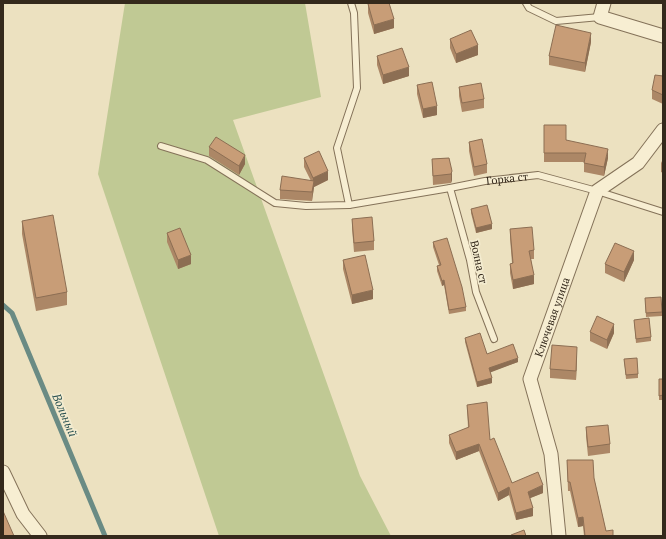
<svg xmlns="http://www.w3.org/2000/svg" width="666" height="539" font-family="'PT Serif',serif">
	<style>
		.green { fill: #c0c994 }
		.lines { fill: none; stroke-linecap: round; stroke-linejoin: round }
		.stream { stroke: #6a8b84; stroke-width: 5 }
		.service-casing { stroke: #847259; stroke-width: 8 }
		.minor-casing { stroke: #847259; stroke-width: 15 }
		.service { stroke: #f7eed2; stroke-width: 6 }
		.minor { stroke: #f7eed2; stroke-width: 13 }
		.wall { fill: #ac8766 }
		.shaded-wall { fill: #8c6e53 }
		.building { fill: #c89d77; stroke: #8c6e53 }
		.labels { text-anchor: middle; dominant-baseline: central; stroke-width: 3.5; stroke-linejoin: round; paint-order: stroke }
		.street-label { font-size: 11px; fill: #34291c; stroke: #f3ebcf }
		.water-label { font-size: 12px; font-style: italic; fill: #2c5353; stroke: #f3ebcf }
	</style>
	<rect width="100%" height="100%" fill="#ece1c0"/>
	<path class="green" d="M125 3H305L321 97 233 120 360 476 391 536H219L98 174Z"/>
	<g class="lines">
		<path class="stream" d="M3 305 12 313 105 536"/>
		<defs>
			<g id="service">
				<path d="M526 3 529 8 556 21 600 17"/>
				<path id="s1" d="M161 146 207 160 275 203 306 206 349 205 450 188 485 181 538 175 597 191 663 212"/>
				<path d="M450 188 470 260 476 292 494 339"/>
				<path d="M349 205 337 148 357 88 354 13 351 3"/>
			</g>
			<g id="minor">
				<path d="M604 3 600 17 663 36"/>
				<path d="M3 472 23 514 40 536"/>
				<path id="s2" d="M559 536 551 454 530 379 597 191 638 163 663 130"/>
			</g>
		</defs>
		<use href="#service" class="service-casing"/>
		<use href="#minor" class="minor-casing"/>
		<use href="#service" class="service"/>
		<use href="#minor" class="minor"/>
	</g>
	<path class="wall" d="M368 4 394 28 374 34 368 13Z
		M450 39 478 55 456 63 450 48Z
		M591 42 585 72 549 65V56Z
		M377 56 409 76 383 84 377 65Z
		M663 76V104L652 99V90Z
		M417 85 437 115 423 118 417 94Z
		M459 87 484 99V108L462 112 459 96Z
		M544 125 566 140 608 158 604 176 584 172V162H544Z
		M469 142 487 164V173L474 176 469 151Z
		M209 147 245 164 239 175 209 156Z
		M304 158 328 180 314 187 312 201 280 199V190L311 181 304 167Z
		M449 158 452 180 451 183 433 185 432 159Z
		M663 159V173L661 172V163Z
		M471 209 492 229 476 233 471 213Z
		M352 219 374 241V250L354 252 352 228Z
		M22 221 67 292V305L36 311 22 234Z
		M510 229 534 250V259H531L534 284 513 289 510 273V264L512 263 510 238Z
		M167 233 191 264 178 269 167 242Z
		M433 242 466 307V311L449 314 444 285 442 286 437 271V266L439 265 433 247Z
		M343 260 373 299 352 304 343 269Z
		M634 260 624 282 605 273V264Z
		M645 298 662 312V316L646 317Z
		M634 320 651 337V341L636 343Z
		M590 332 614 333 607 349 590 341Z
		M465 338 487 354 518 362 490 372 492 383 477 387 465 342Z
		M577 356 576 380 550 378V369Z
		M624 359 638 374V378L626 379Z
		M659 379H663V400H659Z
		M467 405 490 440 512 483 543 493 530 498 533 516 516 520 509 495 498 501 479 451 456 460 449 443V435L468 428Z
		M586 427 610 444V453L588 456 586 436Z
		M567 460 594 478 606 531 613 536H584L583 526 578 527 570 491H568Z"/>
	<path class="shaded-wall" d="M394 19V28L374 34V25Z
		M591 33V42L585 72V63Z
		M478 45V55L456 63V54Z
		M409 67V76L383 84V75Z
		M437 106V115L423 118V109Z
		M608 149V158L604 176V167Z
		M245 155V164L239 175V166Z
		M328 171V180L314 187 312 201 313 178Z
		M452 171V180L451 183V174Z
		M492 224V229L476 233V228Z
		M634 251V260L624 282V272Z
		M191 255V264L178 269V260Z
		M534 275V284L513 289V280Z
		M444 280V285L442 286V281Z
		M373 290V299L352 304V295Z
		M614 324V333L607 349V340Z
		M577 347V356L576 380V371Z
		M518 358V362L489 373V368Z
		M492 378V383L477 387V382Z
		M479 444V451L456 460V452Z
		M543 485V493L528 499V492Z
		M509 487V495L498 501V493Z
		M533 508V516L516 520V513Z
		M583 517V526L578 527V518Z"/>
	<path class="building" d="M370 3H389L394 19 374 25 368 4Z
		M556 25 591 33 585 63 549 56Z
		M471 30 478 45 456 54 450 39Z
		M402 48 409 67 383 75 377 56Z
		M655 75 663 76V95L652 90Z
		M432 82 437 106 423 109 417 85Z
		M481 83 484 99 462 103 459 87Z
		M544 125H566V140L608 149 604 167 584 163 586 153H544Z
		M216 137 245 155 239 166 209 147Z
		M482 139 487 164 474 167 469 142Z
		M319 151 328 171 313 178 304 158Z
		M449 158 452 171 451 174 433 176 432 159Z
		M282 176 314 181 312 192 280 190Z
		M487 205 492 224 476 228 471 209Z
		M53 215 67 292 36 298 22 221Z
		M372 217 374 241 354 243 352 219Z
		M532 227 534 250 529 251 534 275 513 280 510 264 513 263 510 229Z
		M180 228 191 255 178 260 167 233Z
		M447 238 462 287 466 307 449 310 444 280 442 281 437 266 441 265 433 242Z
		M615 243 634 251 624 272 605 264Z
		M365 255 373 290 352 295 343 260Z
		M661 297 662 312 646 313 645 298Z
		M597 316 614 324 607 340 590 332Z
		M649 318 651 337 636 339 634 320Z
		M480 333 487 354 513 344 518 358 489 368 492 378 477 382 465 338Z
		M552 345 577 347 576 371 550 369Z
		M637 358 638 374 626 375 624 359Z
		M659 379H663V395L659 396Z
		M487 402 490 440 494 438 512 483 538 472 543 485 528 492 533 508 516 513 509 487 498 493 479 444 456 452 449 435 469 427 467 405Z
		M608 425 610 444 588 447 586 427Z
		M567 460H593L594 478 606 531 613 530V536H585L583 517 578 518 570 482H568Z
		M3 511 14 536H3Z
		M524 530 526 536H511V535Z"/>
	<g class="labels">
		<g class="street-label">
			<text stroke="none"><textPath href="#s1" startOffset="363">Горка ст</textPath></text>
			<text transform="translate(479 262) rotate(77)">Волна ст</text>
			<text stroke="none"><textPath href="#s2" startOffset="226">Ключевая улица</textPath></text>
		</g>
		<g class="water-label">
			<text transform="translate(65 415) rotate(67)">Вольный</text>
		</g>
	</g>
	<rect width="666" height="539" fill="none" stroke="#34291c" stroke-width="8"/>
</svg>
